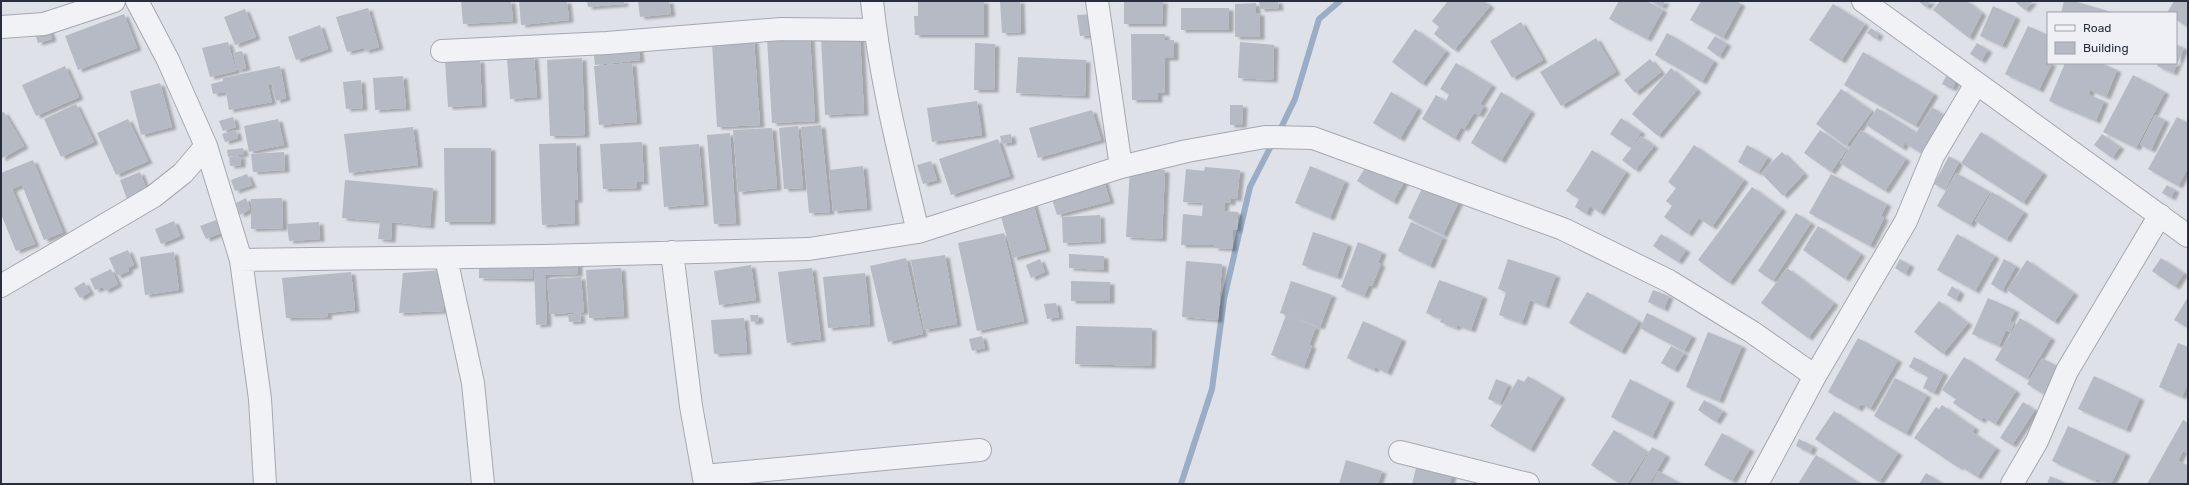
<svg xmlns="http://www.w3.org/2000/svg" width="2189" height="485" font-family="Rubik,sans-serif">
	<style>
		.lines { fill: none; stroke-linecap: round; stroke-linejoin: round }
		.stream { stroke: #9aadc7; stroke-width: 6 }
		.building { fill: #b6bac4; filter: url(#shadow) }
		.minor-casing { stroke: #a4a8b1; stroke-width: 24 }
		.minor { stroke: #f1f2f6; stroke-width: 22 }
	</style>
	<defs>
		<filter id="shadow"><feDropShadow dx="4.5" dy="2.5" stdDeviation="1" flood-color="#0004"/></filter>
	</defs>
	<rect width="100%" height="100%" fill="#dee1e7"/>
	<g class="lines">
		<path class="stream" d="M1278 134 1295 99 1319 19 1340 1
			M1181 484 1212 389 1224 299 1250 187 1273 142"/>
	</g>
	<path class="building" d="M461 1H511L513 21 463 24Z
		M519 1H567L569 20 521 25Z
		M587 1H624V4L588 7Z
		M638 1H669L671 14 640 17Z
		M918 1H984V35H915L914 16H918Z
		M1000 1H1020L1021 32 1002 33Z
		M1124 1H1163L1162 24H1124Z
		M1259 1H1278L1279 8 1260 9Z
		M1448 1H1484L1490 6 1454 50 1434 34 1439 27 1432 21Z
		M1619 1H1647L1663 10 1647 39 1609 19Z
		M1650 1H1665L1662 7Z
		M1701 1H1736L1741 4 1723 38 1690 20Z
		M1918 1H1931L1926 7Z
		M1940 1H1967L1982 13 1969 38 1933 10Z
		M2014 1H2033L2025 10Z
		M2064 1H2074L2115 13H2061Z
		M2174 1H2188V27L2176 20V13H2167Z
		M1256 3V13H1260V37H1235V4Z
		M1833 4 1865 24 1841 61 1809 40Z
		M1993 6 2016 17 2002 46 1980 36Z
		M368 8 379 47 365 51 364 48 347 52 336 17Z
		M1181 8H1229V30H1181Z
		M245 9 256 37 235 45 224 17Z
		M124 14 137 48 78 70 65 36Z
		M1092 14 1094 35 1080 36 1077 15Z
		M46 19 52 39 38 43 32 23Z
		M1521 22 1543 60 1512 78 1490 41Z
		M320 25 328 49 296 60 288 37Z
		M2028 26 2048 35V63H2052L2039 90 2005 74Z
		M1871 28 1879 34 1876 39 1867 33Z
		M1415 29 1446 51 1422 84 1392 62Z
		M1667 33 1714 61 1702 82 1655 55Z
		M1131 34H1165V40H1174V58H1165V93H1158V100H1132Z
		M1715 36 1727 44 1719 57 1707 48Z
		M810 37 815 121 772 123 767 39Z
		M860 37 864 113 825 115 821 39Z
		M1596 38 1616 72 1561 106 1540 72Z
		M754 40 760 125 717 127 712 43Z
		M638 41 640 60 595 65 593 46Z
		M228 42 236 71 210 77 202 48Z
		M1240 42 1274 45 1273 80 1238 78Z
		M975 43 995 44 994 90H974Z
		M1977 43 1988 50 1981 61 1970 54Z
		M2176 44 2184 48 2173 73 2157 66 2158 63H2176Z
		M242 51 246 68 237 70 233 53Z
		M1863 52 1934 94 1915 126 1844 85Z
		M534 56 537 97 510 99 507 59Z
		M1018 57 1086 60 1085 96 1016 93Z
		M582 58 585 135 550 136 547 60Z
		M1650 59 1661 72 1635 93 1624 80Z
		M480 60 482 105 448 107 445 61Z
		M632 63 637 122 599 125 594 66Z
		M1456 63 1492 85 1480 104 1484 106 1479 115 1474 113 1464 129 1461 127 1455 139 1422 119 1436 95 1446 101 1449 94 1440 89Z
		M2065 63H2101L2117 70 2106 97 2090 90 2089 95 2104 101 2096 121 2049 101Z
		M65 66 79 97 36 116 22 85Z
		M280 66 286 98 276 101 272 84 268 85 272 102 229 110 226 92 213 94 211 84 223 81V78Z
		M1671 68 1697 90 1658 136 1632 114Z
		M1947 74 1957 79 1952 89 1942 84Z
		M2133 75 2165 92 2136 148 2103 132Z
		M403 76 406 108 375 110 373 78Z
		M361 80 363 108 346 109 343 82Z
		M160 83 172 127 141 135 130 91Z
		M1841 89 1872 111 1846 146 1816 124Z
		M1391 92 1418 108 1400 139 1373 123Z
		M1501 92 1531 111 1501 161 1471 143Z
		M977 101 982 135 932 142 927 108Z
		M76 104 94 142 61 157 44 119Z
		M1230 105H1243L1242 125H1230Z
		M1932 107 1947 117 1924 155 1906 144 1913 131 1916 133Z
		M1877 108 1913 130 1902 148 1866 125Z
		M1092 110 1101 140 1038 158 1029 128Z
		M4 112 24 146 1 159V113Z
		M2155 115 2165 120 2151 150 2140 145Z
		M233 117 236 127 223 131 219 121Z
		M2177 117 2188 123V168L2178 186 2148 169Z
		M1621 118 1641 132 1631 148 1610 134Z
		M128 119 148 161 116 175 97 133Z
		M278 119 284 145 249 152 244 126Z
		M821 125 830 212 809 213 801 127Z
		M798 126 803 188 784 189 779 128Z
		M413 127 418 165 349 173 344 134Z
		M772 128 777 188 738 192 733 130Z
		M236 130 238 138 225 142 222 134Z
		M1820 130 1847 149 1831 172 1804 153Z
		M1861 130 1906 159 1885 191 1840 163Z
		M1981 132 2043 173 2023 203 1961 163Z
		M730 133 736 223 714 224 707 135Z
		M1011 134 1012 142 1002 144 1000 136Z
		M2102 134 2120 147 2112 158 2094 145Z
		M1641 136 1654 146 1635 170 1622 160Z
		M998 139 1010 176 951 195 939 159Z
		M642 142 644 182H637V188L603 189 600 144Z
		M576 143 578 200H574L575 223 542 225 539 144Z
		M699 144 704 204 664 207 659 147Z
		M1694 145 1744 180 1712 227 1699 218 1688 234 1664 217 1672 206 1666 201 1676 188 1668 182Z
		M1747 145 1768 157 1758 173 1738 162Z
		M243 148 244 154 228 157 227 150Z
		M444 148H491V222H445Z
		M1592 150 1626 172 1600 213 1590 206 1586 214 1575 207 1579 199 1566 191Z
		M284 152 285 170 253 172 251 154Z
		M1782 152 1804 174 1783 196 1761 173Z
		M1374 153 1409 173 1393 202 1357 181Z
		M241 156V165L230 166 229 157Z
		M1949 156 1959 162 1945 190 1934 184Z
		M33 160 63 232 44 240 22 185 12 189 35 244 16 251 1 214V173Z
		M931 161 937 180 923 184 917 165Z
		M863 166 867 208 833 211 829 170Z
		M1310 166 1345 181 1330 218 1295 203Z
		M1205 167 1240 170 1237 199 1231 198V203L1225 202 1224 211 1238 212 1237 230 1233 229 1232 249 1214 248V245H1181L1183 214 1202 216 1203 203 1183 202 1186 169 1204 171Z
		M1130 168 1165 170 1162 239 1126 237Z
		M140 172 147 191 128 202 120 180Z
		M1956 173 1990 192 1970 225 1937 206Z
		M247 174 252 185 235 191 231 180Z
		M1831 174 1887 204 1881 216 1884 218 1870 246 1809 213Z
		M1103 178 1110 201 1057 215 1050 193Z
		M345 180 433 188 430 226 392 222 391 240 378 239 380 221 342 218Z
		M1426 180 1461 197 1443 235 1408 218Z
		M2167 185 2175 190 2171 198 2162 193Z
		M1752 187 1782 209 1729 283 1698 260Z
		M1030 192 1046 249 1013 258 1001 217 1020 212 1016 196Z
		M1992 192 2024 212 2006 240 1975 221Z
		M246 198 250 209 240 215 236 203Z
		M282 198 283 228 251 229V199Z
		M1796 213 1811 223 1773 281 1758 271Z
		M1100 215 1101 241 1063 243 1062 217Z
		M216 220 221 233 206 239 200 226Z
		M174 221 180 236 161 244 155 229Z
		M319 222 320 239 289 241 287 224Z
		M1411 222 1443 237 1430 266 1398 251Z
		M1818 226 1861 254 1845 279 1803 250Z
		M1313 232 1348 244 1337 277 1302 265Z
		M1004 233 1024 321 977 331 958 243Z
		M1661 234 1686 250 1678 262 1653 246Z
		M1957 234 1995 256 1975 291 1937 270Z
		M1358 242 1382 252 1378 263 1381 264 1372 286 1369 285 1364 296 1341 287Z
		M128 250 134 265 128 268 129 271 117 276 109 258Z
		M174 252 179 290 145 295 140 257Z
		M1069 254 1104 256V270L1069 268Z
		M945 255 957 324 924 330 911 260Z
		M906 258 923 334 888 342 870 266Z
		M2161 258 2184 273 2175 287 2152 271Z
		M1040 259 1045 272 1031 278 1026 265Z
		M1508 259 1556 275 1545 306 1530 300 1522 323 1499 315 1506 292 1498 289Z
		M1900 259 1910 265 1905 274 1895 268Z
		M2004 259 2016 266 2002 291 1991 284Z
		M2027 260 2074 293 2054 322 2007 290Z
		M1186 261 1222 264 1218 320 1182 317Z
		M578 263V274L545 275 547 324 536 325 534 265Z
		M479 265 533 266V279L479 278Z
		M751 265 756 300 719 305 714 271Z
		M621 268 624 316 589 318 586 270Z
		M812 268 821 339 787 343 778 272Z
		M1787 268 1834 303 1808 338 1761 303Z
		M111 269 118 284 105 291 103 287 95 290 90 279Z
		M441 270 444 311 399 313 403 273Z
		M351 272 355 310 327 313 328 317 286 318 282 278Z
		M865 273 870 324 828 328 823 277Z
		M581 277 584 312 550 314 547 279Z
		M1439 280 1483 296 1471 330 1457 325 1456 328 1440 322 1441 319 1426 313Z
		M1071 281 1110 282V301H1071Z
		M1291 281 1332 295 1320 327 1280 313Z
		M84 282 90 292 80 298 74 288Z
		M1952 286 1960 292 1956 300 1947 295Z
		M1653 290 1669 296 1664 309 1648 302Z
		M1587 292 1639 321 1621 352 1569 323Z
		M2188 297V328L2174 320Z
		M1988 298 2015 310 2010 321 2014 323 2010 332 2006 330 1999 346 1972 334Z
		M1939 301 1968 323 1943 354 1914 332Z
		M1056 303 1059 317 1047 319 1044 304Z
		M580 313 581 321 569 322 568 315Z
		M1647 313 1692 336 1684 351 1640 328Z
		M750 315H758L759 321 751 322Z
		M1286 315 1316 327 1309 345 1312 346 1304 367 1271 355Z
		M744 318 747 352 714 354 711 320Z
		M2020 318 2051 338 2027 379 1995 360Z
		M1363 321 1402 339 1387 373 1375 367 1374 370 1347 358Z
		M1076 326 1152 328 1151 366 1075 364Z
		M1708 332 1742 346 1719 401 1686 387Z
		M982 336 985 348 972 351 969 339Z
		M1858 338 1898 360 1870 409 1861 404 1858 409 1828 392Z
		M2178 343 2188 347V383L2182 397 2159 387Z
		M1671 346 1684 353 1674 370 1661 363Z
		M1914 357 1924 362 1919 372 1909 367Z
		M1964 357 2016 391 1995 424 1983 417 1981 421 1953 403 1956 399 1942 390Z
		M2042 358 2059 367 2043 394 2027 384Z
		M1925 363 1944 373 1934 393 1923 388 1928 377 1920 373Z
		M1528 376 1561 396 1530 450 1490 426 1518 379 1524 382Z
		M2094 376 2140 398 2126 430 2078 409Z
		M1895 378 1927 395 1906 434 1874 416Z
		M1496 379 1508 384 1500 404 1488 399Z
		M1630 379 1670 400 1652 437 1611 417Z
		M1704 400 1723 411 1716 422 1698 410Z
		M2023 402 2035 410 2012 445 2000 438Z
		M1942 405 1975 428 1972 432 1996 448 1977 477 1960 466 1959 468 1914 438 1936 407 1939 409Z
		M1834 411 1898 453 1879 482 1815 439Z
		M2183 420 2188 423V454L2183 451 2178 461 2187 465 2188 463V484H2147Z
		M2068 426 2126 453 2111 484 2096 479 2095 481 2052 461Z
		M1614 430 1648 452 1627 484H1620L1591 465Z
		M1722 433 1750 449 1732 481 1704 465Z
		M1799 439 1813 446 1810 453 1796 446Z
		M1652 447 1666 455 1649 484 1643 482 1631 484Z
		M1816 455 1861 484H1798Z
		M1346 460 1382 471 1378 484H1339Z
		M1417 464 1452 474 1450 484H1412Z
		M1658 471 1682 484H1652Z
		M1926 473 1943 484H1919Z
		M2050 476 2068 484H2047Z"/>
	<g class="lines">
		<defs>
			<path id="minor" d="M137 1 168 60 206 146 241 260 260 399 265 484
				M872 1C880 79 900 156 918 232
				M1097 1 1121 167
				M1863 1 2188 236
				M1 27 44 24 114 1
				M442 51 607 43 781 29 875 30
				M672 252 691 406 705 484
				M446 258 473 383 483 484
				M241 260 543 256 809 249 918 232 1121 167 1187 151 1265 137 1313 138 1563 229 1669 281 1752 332 1815 376
				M1 286 154 196 183 173 206 146
				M1400 452 1528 484
				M704 476 980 450
				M1757 484 1815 376 1906 221 1933 156 1976 84
				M2012 484 2037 441 2067 371 2160 215"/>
		</defs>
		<use href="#minor" class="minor-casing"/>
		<use href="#minor" class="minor"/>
	</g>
	<rect width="2189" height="485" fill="none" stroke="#282e3e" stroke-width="4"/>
	<rect x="2047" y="12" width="130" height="52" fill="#eef0f5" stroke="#9fa2ac"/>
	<rect x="2055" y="25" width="20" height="6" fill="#f1f2f6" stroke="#9fa2ac"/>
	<text x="2083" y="32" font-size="12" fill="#282e3e">Road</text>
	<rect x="2055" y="42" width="20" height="12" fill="#b6bac4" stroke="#9fa2ac"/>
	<text x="2083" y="52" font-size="12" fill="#282e3e">Building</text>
</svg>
